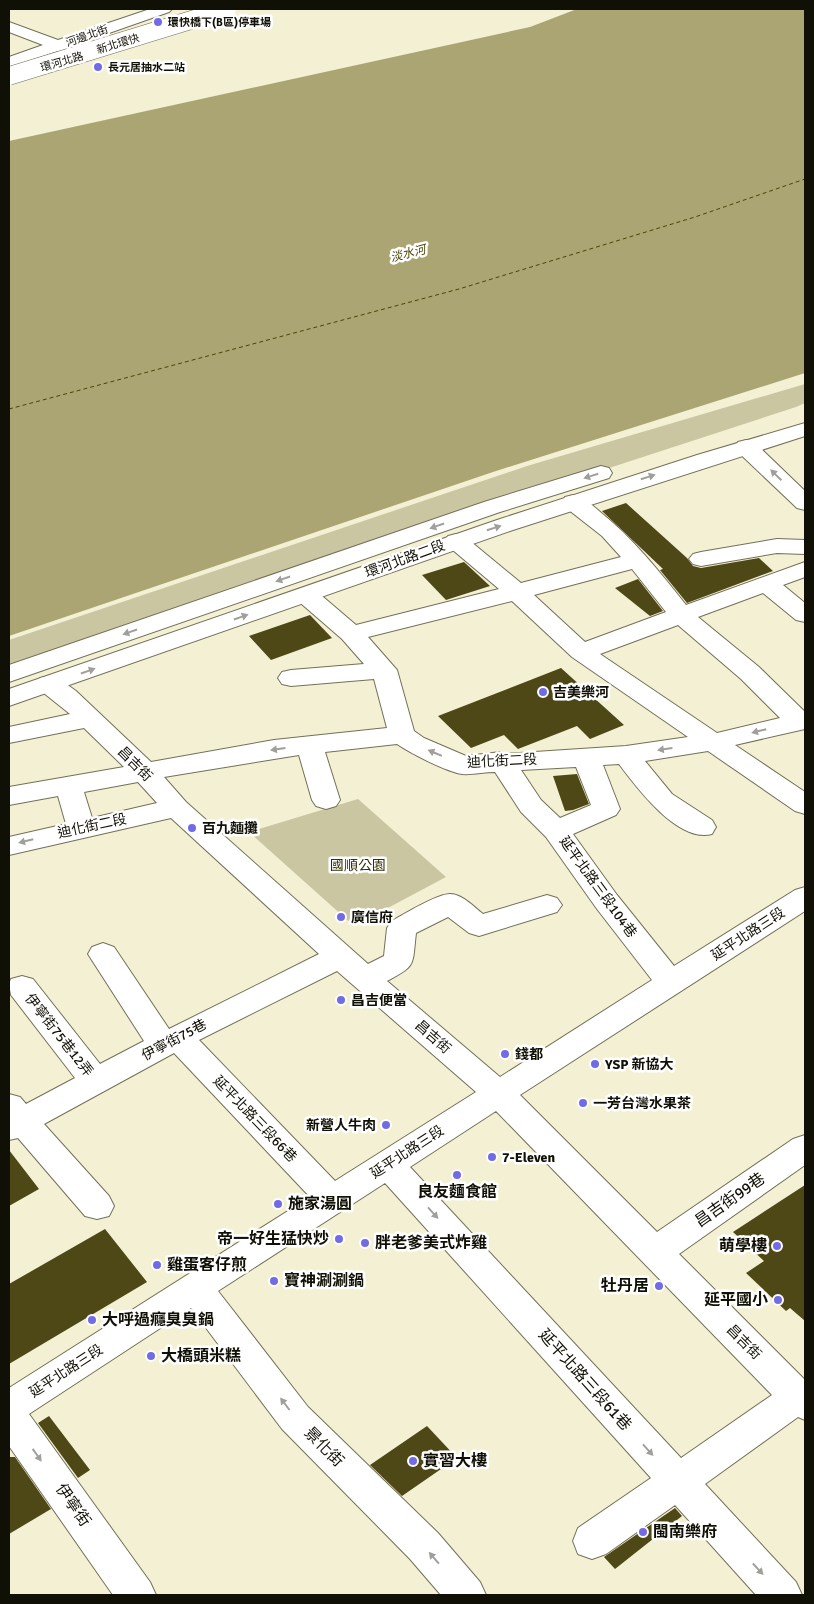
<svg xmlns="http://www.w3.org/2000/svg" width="814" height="1604" font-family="Signika,'Noto Sans TC',sans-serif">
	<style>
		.green { fill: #cac6a2 }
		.water { fill: #aba573 }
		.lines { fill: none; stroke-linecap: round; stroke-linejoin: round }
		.ferry { stroke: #4b4403; stroke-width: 1; stroke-dasharray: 4 3; stroke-linecap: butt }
		.building { fill: #4e4817 }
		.minor-casing { stroke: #737057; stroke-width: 2 }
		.major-casing { stroke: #737057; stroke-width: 2 }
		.minor { fill: #fff; fill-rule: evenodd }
		.major { fill: #fff; fill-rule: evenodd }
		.highway-bridge-casing { stroke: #737057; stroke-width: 19; stroke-linecap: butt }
		.highway-bridge { stroke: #fff; stroke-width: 18 }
		.oneway { fill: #a09f9b }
		.poi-dot { fill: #726be6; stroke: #fff; stroke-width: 2 }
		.labels { text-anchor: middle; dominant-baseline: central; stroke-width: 5; stroke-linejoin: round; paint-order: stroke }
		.far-poi-label { font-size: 11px; font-weight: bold; fill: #111006; stroke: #fff; text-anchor: start }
		.far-street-label { font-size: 11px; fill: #111006; stroke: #fff }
		.far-water-label { font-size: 12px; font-style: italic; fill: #4b4403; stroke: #fff }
		.street-label { font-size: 14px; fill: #111006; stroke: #fff }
		.poi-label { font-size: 14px; font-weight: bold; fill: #111006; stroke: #fff; text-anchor: start }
		.park-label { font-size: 14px; fill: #332e04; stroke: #fff }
		.near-poi-label { font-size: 16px; font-weight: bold; fill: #111006; stroke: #fff; text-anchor: start }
		.near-street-label { font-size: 16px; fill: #111006; stroke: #fff }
	</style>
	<rect width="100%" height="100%" fill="#f3f0d4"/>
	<path class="green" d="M805 384V403L796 407 9 664V640L527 466Z
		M358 799 446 877 354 926 249 832Z"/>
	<path class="water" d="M577 9H805V373L493 472 9 636V141L530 27Z"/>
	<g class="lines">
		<path class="ferry" d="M9 409 459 289 695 217 805 179"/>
	</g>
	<path class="building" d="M626 503 687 558 693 566 701 568 759 558 773 571 687 603 660 570 663 569 602 511Z
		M464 562 490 586 446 600 422 575Z
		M638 579 663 611 650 616 615 588Z
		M310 615 332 638 271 660 249 636Z
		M561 668 624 725 590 739 577 726 518 749 504 735 471 748 438 716Z
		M577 774 589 804 573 810 565 811 553 776Z
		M9 1150 39 1189 9 1206Z
		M805 1185V1321L790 1308 786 1311 746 1273 764 1261 733 1232Z
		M105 1229 147 1282 9 1364V1284Z
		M49 1416 90 1470 78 1478 38 1423Z
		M427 1426 457 1458 402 1496 370 1465Z
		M9 1457H15L51 1509 9 1534Z
		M675 1508 682 1516 615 1569 604 1557Z"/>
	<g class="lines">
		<defs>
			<path id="minor" d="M150 9H172L169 12 72 46 74 48 72 51 66 53 58 51 9 67V57L43 45 9 32V22L58 40Z
				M746 440 754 442 805 491V510L797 508 738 452 735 447 738 442Z
				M573 495C584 498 591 504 599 511 633 538 659 571 686 605L805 562V577L783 585 805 603V622L796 620 763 593 698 617 759 667 805 712V729L735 745 805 792V814L795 811 708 751 645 761 672 794 712 820 716 827 712 834C678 843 637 788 619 764L603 765 620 809 616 815 573 834 617 895 674 966 795 890 805 887V911L520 1095 657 1232 793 1139 805 1135V1165L679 1254 805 1380V1420L798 1417 705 1484 796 1582 802 1595H756L675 1505 606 1554 592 1559 578 1554 573 1541 578 1528 651 1478 385 1183 218 1291 308 1407 438 1533 480 1582 486 1595H441L410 1559 282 1429 191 1308 29 1414 150 1582 156 1595H113L9 1446V1388L310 1197 174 1053 44 1124 109 1196 114 1206 109 1216 97 1219 85 1216 18 1138 9 1140V1094L20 1097 26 1104 75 1078 11 995 9 984 11 979 22 976 33 979 100 1064 144 1041 88 954 92 947 103 943 114 947 169 1029 319 954 171 818 9 855V837L66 824 58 796 9 805V787L124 767 84 728 9 743V727L70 714 40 690 36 684 40 678 49 676 58 678 76 691 151 762 274 740 387 728 374 679 291 686 282 684 278 678 282 672 291 670 364 664 342 639 297 600 294 595 297 590 306 588 315 590 356 625 499 589 448 546 444 541 448 536 456 534 464 536 521 583 621 557 602 536 565 507 562 502 565 497ZM632 569 666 612 585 642 534 595ZM512 601 572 657 688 737 626 746 506 754 501 752 466 756 424 738 414 731 397 670 368 637ZM678 625 741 679 780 718 717 733 600 654ZM397 744C410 753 447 772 462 774 473 775 484 772 495 772L521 812 546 837 597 909 652 980 500 1077 387 981C417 965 412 966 416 933L448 917 469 933 479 936 557 912 562 905 557 898 547 895 483 914C474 907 462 894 450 894 437 894 404 914 392 921L387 928 384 956 368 964 186 802 164 777 299 755 312 800 316 806 326 809 336 806 340 800 325 752ZM576 767 591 805 560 818 541 800 521 770ZM138 782 157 803 92 818 84 792ZM337 971 476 1092 335 1181 199 1040ZM496 1111 772 1395 681 1458 410 1167Z
				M777 539 805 540V554L777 553 701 566 693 564 689 559 693 554 701 552Z"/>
			<path id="major" d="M805 423V436L513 530 9 706V689L497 520 697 455Z
				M601 466 609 468 612 473 609 478 500 512 9 682V665L484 502Z"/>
		</defs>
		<use href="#minor" class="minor-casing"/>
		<use href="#major" class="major-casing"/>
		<use href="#minor" class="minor"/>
		<use href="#major" class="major"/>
		<defs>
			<path id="highway-bridge" d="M9 76 227 9"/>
		</defs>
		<use href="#highway-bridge" class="highway-bridge-casing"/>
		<use href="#highway-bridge" class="highway-bridge"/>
	</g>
	<defs><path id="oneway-solid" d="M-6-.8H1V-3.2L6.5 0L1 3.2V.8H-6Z" transform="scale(1.25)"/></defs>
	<g class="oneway">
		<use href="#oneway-solid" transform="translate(776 475) rotate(-136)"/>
		<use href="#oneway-solid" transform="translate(591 476) rotate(163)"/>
		<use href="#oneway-solid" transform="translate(648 477) rotate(-17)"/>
		<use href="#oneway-solid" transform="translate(437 526) rotate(161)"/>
		<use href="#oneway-solid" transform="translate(494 528) rotate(-18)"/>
		<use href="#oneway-solid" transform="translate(283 579) rotate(161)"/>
		<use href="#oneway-solid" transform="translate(241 617) rotate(-19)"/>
		<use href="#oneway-solid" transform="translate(130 632) rotate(161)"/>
		<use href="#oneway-solid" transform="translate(88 671) rotate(-19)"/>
		<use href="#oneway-solid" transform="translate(759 731) rotate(166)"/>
		<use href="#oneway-solid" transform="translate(278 749) rotate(172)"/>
		<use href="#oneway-solid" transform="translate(665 749) rotate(172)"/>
		<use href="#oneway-solid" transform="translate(435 753) rotate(-157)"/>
		<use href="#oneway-solid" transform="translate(26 841) rotate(166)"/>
		<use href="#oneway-solid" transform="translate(433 1213) rotate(48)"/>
		<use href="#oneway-solid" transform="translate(285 1404) rotate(-127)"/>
		<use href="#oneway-solid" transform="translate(648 1450) rotate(48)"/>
		<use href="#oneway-solid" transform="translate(37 1455) rotate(55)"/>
		<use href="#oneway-solid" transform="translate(434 1558) rotate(-131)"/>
		<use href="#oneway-solid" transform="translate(758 1569) rotate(47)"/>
	</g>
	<g class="poi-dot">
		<circle cx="158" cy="22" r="5"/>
		<circle cx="98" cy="67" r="5"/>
		<circle cx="543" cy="692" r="5"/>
		<circle cx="192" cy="828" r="5"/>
		<circle cx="341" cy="917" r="5"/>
		<circle cx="341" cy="1000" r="5"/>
		<circle cx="505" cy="1054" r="5"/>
		<circle cx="595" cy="1064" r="5"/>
		<circle cx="583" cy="1103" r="5"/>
		<circle cx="386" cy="1125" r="5"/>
		<circle cx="492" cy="1157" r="5"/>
		<circle cx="457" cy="1175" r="5"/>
		<circle cx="278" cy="1204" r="5"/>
		<circle cx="339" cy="1239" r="5"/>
		<circle cx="365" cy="1243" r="5"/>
		<circle cx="777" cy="1246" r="5"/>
		<circle cx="157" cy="1265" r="5"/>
		<circle cx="274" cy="1281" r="5"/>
		<circle cx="659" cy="1286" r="5"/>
		<circle cx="778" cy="1300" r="5"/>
		<circle cx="92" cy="1320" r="5"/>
		<circle cx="151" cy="1356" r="5"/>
		<circle cx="413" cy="1461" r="5"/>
		<circle cx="643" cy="1532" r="5"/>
	</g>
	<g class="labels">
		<g class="far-poi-label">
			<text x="168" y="22">環快橋下(B區)停車場</text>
			<text x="108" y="67">長元居抽水二站</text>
		</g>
		<g class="far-street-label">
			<text transform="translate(87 36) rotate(-19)">河邊北街</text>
			<text transform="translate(118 44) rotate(-17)">新北環快</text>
			<text transform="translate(62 62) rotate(-16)">環河北路</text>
		</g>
		<g class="far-water-label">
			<text transform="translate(408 254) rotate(-14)">淡水河</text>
		</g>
		<g class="street-label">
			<text transform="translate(405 559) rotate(-20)">環河北路二段</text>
			<text transform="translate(502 761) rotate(-3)">迪化街二段</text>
			<text transform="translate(135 764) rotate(45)">昌吉街</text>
			<text transform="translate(92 826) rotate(-12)">迪化街二段</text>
			<text transform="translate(598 887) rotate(54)">延平北路三段104巷</text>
			<text transform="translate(748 934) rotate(-33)">延平北路三段</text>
			<text transform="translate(59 1035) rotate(52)">伊寧街75巷12弄</text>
			<text transform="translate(433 1037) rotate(41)">昌吉街</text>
			<text transform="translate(174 1040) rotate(-28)">伊寧街75巷</text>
			<text transform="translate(255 1119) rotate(46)">延平北路三段66巷</text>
			<text transform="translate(407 1152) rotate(-33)">延平北路三段</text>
			<text transform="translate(744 1342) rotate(45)">昌吉街</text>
			<text transform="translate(66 1371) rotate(-33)">延平北路三段</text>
		</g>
		<g class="poi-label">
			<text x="553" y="692">吉美樂河</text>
			<text x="202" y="828">百九麵攤</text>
			<text x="351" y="917">廣信府</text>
			<text x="351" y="1000">昌吉便當</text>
			<text x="515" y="1054">錢都</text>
			<text x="605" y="1064">YSP 新協大</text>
			<text x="593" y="1103">一芳台灣水果茶</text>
			<text x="376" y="1125" text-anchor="end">新營人牛肉</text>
			<text x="502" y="1157">7-Eleven</text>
		</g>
		<g class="park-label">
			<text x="358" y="865">國順公園</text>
		</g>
		<g class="near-poi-label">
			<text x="457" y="1192" text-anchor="middle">良友麵食館</text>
			<text x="288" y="1204">施家湯圓</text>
			<text x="329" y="1239" text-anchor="end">帝一好生猛快炒</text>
			<text x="375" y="1243">胖老爹美式炸雞</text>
			<text x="767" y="1246" text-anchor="end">萌學樓</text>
			<text x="167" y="1265">雞蛋客仔煎</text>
			<text x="284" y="1281">寶神涮涮鍋</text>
			<text x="649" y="1286" text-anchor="end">牡丹居</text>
			<text x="768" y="1300" text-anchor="end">延平國小</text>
			<text x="102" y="1320">大呼過癮臭臭鍋</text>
			<text x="161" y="1356">大橋頭米糕</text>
			<text x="423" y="1461">實習大樓</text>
			<text x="653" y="1532">閩南樂府</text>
		</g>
		<g class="near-street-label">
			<text transform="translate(730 1200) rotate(-35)">昌吉街99巷</text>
			<text transform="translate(585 1380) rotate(48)">延平北路三段61巷</text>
			<text transform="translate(324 1447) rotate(45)">景化街</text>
			<text transform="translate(73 1505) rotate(55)">伊寧街</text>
		</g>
	</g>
	<rect width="814" height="1604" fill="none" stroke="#111006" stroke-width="20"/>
</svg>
